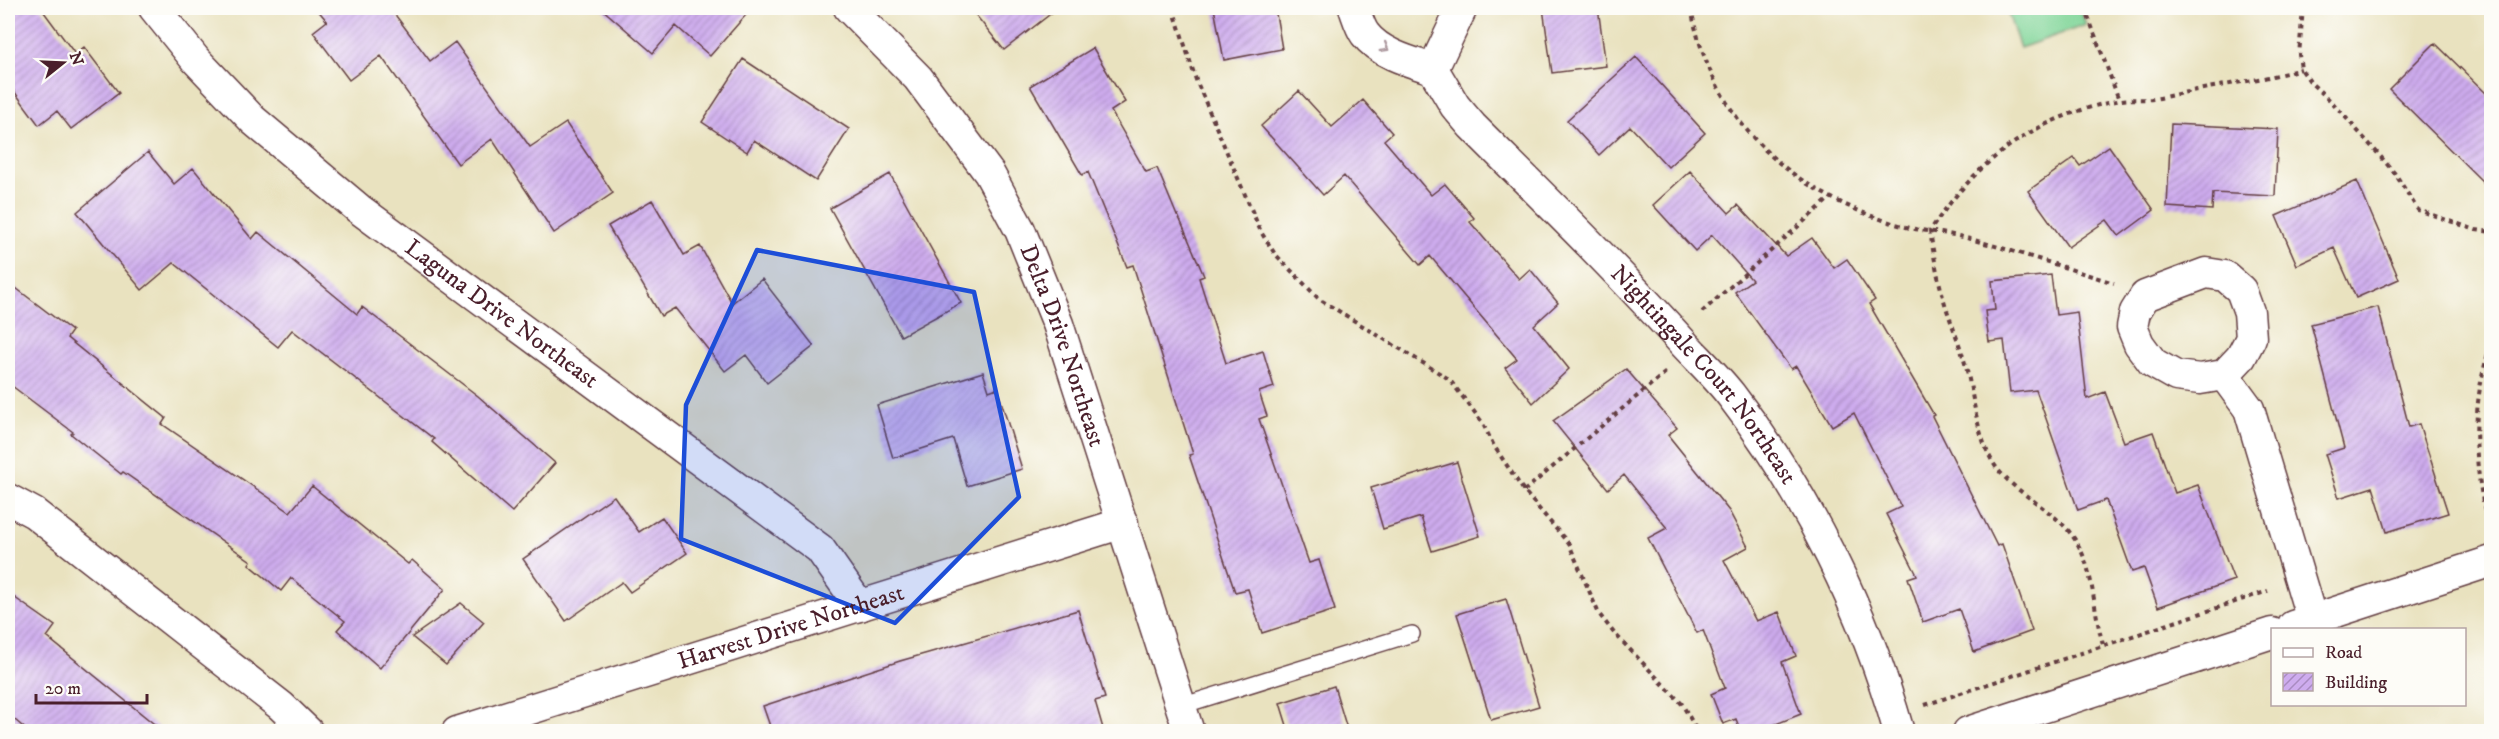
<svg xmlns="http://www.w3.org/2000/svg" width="2499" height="739" font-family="'IM FELL DW Pica',serif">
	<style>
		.pitch { fill: #7fd598; stroke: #647a62; stroke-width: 1.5 }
		.building { fill: url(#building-hatch) }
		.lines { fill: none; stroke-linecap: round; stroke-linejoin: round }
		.service-casing { stroke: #623c41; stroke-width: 18 }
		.minor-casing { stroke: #623c41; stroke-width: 33 }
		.path { stroke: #623c41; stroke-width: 4; stroke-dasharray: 4.5 4.5; stroke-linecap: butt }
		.service { stroke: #fff; stroke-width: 15 }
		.minor { stroke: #fff; stroke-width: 30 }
		.oneway { stroke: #ae9aa0 }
		.marked { fill: #1d4ed8; fill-opacity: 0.2; stroke: #1d4ed8; stroke-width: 4.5; stroke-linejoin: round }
		.labels { text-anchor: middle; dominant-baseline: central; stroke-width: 4.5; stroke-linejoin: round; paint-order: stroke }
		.street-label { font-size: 24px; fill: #4a1f2b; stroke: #fdfcf7 }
	</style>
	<defs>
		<pattern id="building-hatch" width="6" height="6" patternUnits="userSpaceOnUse" patternTransform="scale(1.5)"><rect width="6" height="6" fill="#ceacee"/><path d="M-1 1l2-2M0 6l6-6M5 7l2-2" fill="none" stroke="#a98bc1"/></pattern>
	</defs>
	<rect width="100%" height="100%" fill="#fdfcf7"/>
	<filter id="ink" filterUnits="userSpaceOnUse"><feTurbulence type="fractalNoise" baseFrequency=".0167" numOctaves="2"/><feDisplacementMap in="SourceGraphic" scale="12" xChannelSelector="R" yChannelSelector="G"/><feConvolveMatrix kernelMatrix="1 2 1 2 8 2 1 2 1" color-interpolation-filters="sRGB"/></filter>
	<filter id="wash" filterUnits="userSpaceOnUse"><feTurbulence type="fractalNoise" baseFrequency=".008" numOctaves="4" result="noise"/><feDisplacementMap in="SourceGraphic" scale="24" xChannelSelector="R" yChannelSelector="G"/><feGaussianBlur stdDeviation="1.35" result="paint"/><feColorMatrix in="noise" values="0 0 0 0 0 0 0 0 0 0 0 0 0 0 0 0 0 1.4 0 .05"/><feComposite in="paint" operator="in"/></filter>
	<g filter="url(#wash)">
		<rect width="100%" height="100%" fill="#e9e2bf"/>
		<path class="pitch" d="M2006 8H2080L2086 25 2020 48Z"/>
		<g id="blocks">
			<path class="building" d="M8 8H41L75 54 84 47 119 93 71 129 57 111 39 125 8 83Z
				M316 8H390L430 61 455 42 530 147 566 123 613 193 554 233 492 139 458 164 381 56 349 80 313 32 327 21Z
				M601 8H752L710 56 676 26 653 53Z
				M970 8H1058L1004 50Z
				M1214 8H1275L1282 49 1224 60Z
				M1543 8H1598L1606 66 1552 73Z
				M2435 43 2492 99V191L2389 89Z
				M1093 48 1125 102 1111 111 1146 172 1157 168 1177 216 1178 215 1204 276 1199 278 1226 363 1263 351 1274 387 1259 392 1267 416 1259 419 1309 563 1319 560 1335 610 1262 633 1248 589 1235 592 1189 455 1193 454 1133 265 1127 267 1088 172 1082 175 1030 86Z
				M1636 57 1705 133 1668 167 1630 126 1599 155 1567 120Z
				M743 59 849 129 816 181 754 140 747 152 702 122Z
				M1299 91 1332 127 1363 100 1392 133 1384 140 1431 195 1445 184 1474 218 1470 222 1519 279 1530 269 1558 303 1534 325 1569 369 1533 403 1505 368 1517 359 1430 256 1420 265 1344 176 1323 195 1261 126Z
				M2171 124 2278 129 2275 196 2213 193 2212 210 2167 207Z
				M2109 146 2154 210 2119 236 2107 220 2068 247 2028 191 2074 158 2080 166Z
				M148 152 174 184 193 168 252 239 258 232 357 314 362 307 478 396 555 463 512 512 432 442 434 439 292 330 278 347 174 263 142 290 77 212Z
				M1690 171 1729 213 1738 205 1786 256 1812 238 1834 268 1847 259 1875 300 1869 304 1934 415 1932 416 1997 546 2002 544 2032 631 1974 652 1959 609 1923 622 1908 578 1917 575 1886 514 1901 507 1854 413 1832 426 1796 366 1791 369 1735 292 1752 280 1712 235 1695 251 1653 205Z
				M890 174 961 303 901 336 830 208Z
				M2357 181 2399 279 2356 298 2334 248 2297 265 2276 216Z
				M652 200 684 255 700 246 732 303 762 279 814 346 767 383 746 355 725 371 675 308 661 316 608 226Z
				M2051 275 2056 315 2077 312 2087 399 2105 392 2124 442 2153 432 2175 493 2198 485 2234 580 2158 607 2144 568 2132 572 2106 500 2078 510 2036 390 2010 393 2004 340 1989 342 1985 311 1995 310 1992 281Z
				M8 282 72 331 67 338 166 418 162 424 290 512 312 486 408 564 412 560 445 589 380 668 337 630 345 621 291 578 281 591 249 564 251 561 123 472 121 474 71 434 73 432 8 383Z
				M2378 307 2409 427 2419 424 2448 513 2387 532 2373 487 2339 498 2325 454 2344 448 2311 324Z
				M1626 369 1677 428 1668 435 1729 511 1748 547 1724 560 1756 621 1779 612 1796 656 1782 662 1801 714 1756 732H1741L1736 719 1723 724 1711 694 1725 688 1703 630 1697 633 1648 538 1667 528 1624 475 1608 489 1553 421Z
				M983 372 989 391 997 388 1022 469 967 486 953 439 893 458 877 405Z
				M1457 462 1480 536 1432 551 1421 517 1383 529 1371 488Z
				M614 496 639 532 662 517 687 553 630 592 622 582 566 621 523 559Z
				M8 593 55 626 47 637 164 732H29L8 714Z
				M1506 599 1539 706 1491 720 1457 614Z
				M461 603 484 622 446 665 412 637Z
				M1078 610 1105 698 1095 701 1104 732H772L763 706 900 661Z
				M1334 686 1348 732H1289L1280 703Z"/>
		</g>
	</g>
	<g filter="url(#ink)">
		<use href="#blocks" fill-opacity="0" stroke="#623c41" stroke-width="1.5"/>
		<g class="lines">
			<defs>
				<path id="service" d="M1181 706 1412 634"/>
				<g id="minor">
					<path id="s1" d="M154 8 195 59 253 120 359 209 820 549 860 606"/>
					<path id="s2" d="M849 8 918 78 989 173 1020 230 1058 324 1189 732"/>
					<path id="s3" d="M1354 8C1357 16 1360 27 1365 34 1380 54 1411 62 1433 69L1455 106 1472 126C1544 198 1617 269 1685 345 1700 361 1717 377 1731 395 1807 494 1865 612 1899 732"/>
					<path d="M1433 69 1462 8"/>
					<path d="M2206 273 2225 276 2241 290 2249 312 2251 338 2241 357 2224 375 2200 379 2176 376 2153 363 2139 344 2132 327 2135 312 2145 296Z"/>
					<path d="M2224 375 2249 409 2312 620"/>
					<path d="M8 499 34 513 281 706 308 732"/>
					<path d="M2293 626 2492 561"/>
					<path id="s4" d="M457 732 1123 523"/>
					<path d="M1968 732 2272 633"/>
				</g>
			</defs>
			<use href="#service" class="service-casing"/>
			<use href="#minor" class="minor-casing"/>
			<path class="path" d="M1173 8 1196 80 1261 232 1275 254 1319 299 1449 379 1482 422 1494 446 1524 491 1569 544 1599 614 1614 633 1682 704 1698 732
				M1691 8C1712 121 1790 193 1899 225 1921 232 1947 232 1970 239 2018 252 2066 268 2114 283
				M2085 8 2119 100
				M2303 8 2299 55 2301 69 2311 83 2332 102 2381 157 2396 175 2418 210 2476 230 2492 232
				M1702 312 1829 199
				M1524 491 1666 372
				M2489 528C2473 467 2470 402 2492 342
				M2103 644C2091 605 2096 562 2067 529 2045 504 2007 489 1991 459 1976 431 1974 397 1966 367 1959 340 1947 315 1941 289 1936 270 1933 250 1930 231 1976 161 2033 118 2116 101 2128 98 2141 100 2153 99 2168 97 2183 92 2198 90 2232 83 2267 79 2301 69
				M1925 705 2268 591"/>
			<use href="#service" class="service"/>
			<use href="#minor" class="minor"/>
		</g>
		<defs><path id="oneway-chevron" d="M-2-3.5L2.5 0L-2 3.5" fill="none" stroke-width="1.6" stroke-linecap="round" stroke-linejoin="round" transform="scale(1.5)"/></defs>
		<use class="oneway" href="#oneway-chevron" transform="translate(1385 48) rotate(31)"/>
	</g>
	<path class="marked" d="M757 250 974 292 1019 497 895 623 681 539 686 405Z"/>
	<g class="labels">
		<g class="street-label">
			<text stroke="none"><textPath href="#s1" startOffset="465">Laguna Drive Northeast</textPath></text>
			<text stroke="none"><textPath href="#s2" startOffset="405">Delta Drive Northeast</textPath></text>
			<text stroke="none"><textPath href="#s3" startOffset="516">Nightingale Court Northeast</textPath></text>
			<text stroke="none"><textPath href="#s4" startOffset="350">Harvest Drive Northeast</textPath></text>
		</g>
	</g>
	<rect width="2499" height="739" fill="none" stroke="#fdfcf7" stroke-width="30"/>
	<rect x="2271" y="628" width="195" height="78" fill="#fdfcf7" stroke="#b5a4a5" stroke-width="1.5"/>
	<rect x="2283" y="648" width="30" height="9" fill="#ffffff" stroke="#b5a4a5" stroke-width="1.5"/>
	<text x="2325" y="658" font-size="18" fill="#4a1f2b">Road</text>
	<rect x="2283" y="673" width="30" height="18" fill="url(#building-hatch)" stroke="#b5a4a5" stroke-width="1.5"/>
	<text x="2325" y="688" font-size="18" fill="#4a1f2b">Building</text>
	<g transform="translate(63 63) rotate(72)" stroke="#fdfcf7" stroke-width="4.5" paint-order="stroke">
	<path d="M0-4.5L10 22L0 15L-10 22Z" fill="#4a1f2b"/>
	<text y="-9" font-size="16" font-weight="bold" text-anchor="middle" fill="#4a1f2b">N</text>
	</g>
	<path d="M36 694v9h111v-9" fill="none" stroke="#4a1f2b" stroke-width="3"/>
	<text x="45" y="694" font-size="18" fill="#4a1f2b" stroke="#fdfcf7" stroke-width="4.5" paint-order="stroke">20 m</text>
</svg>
